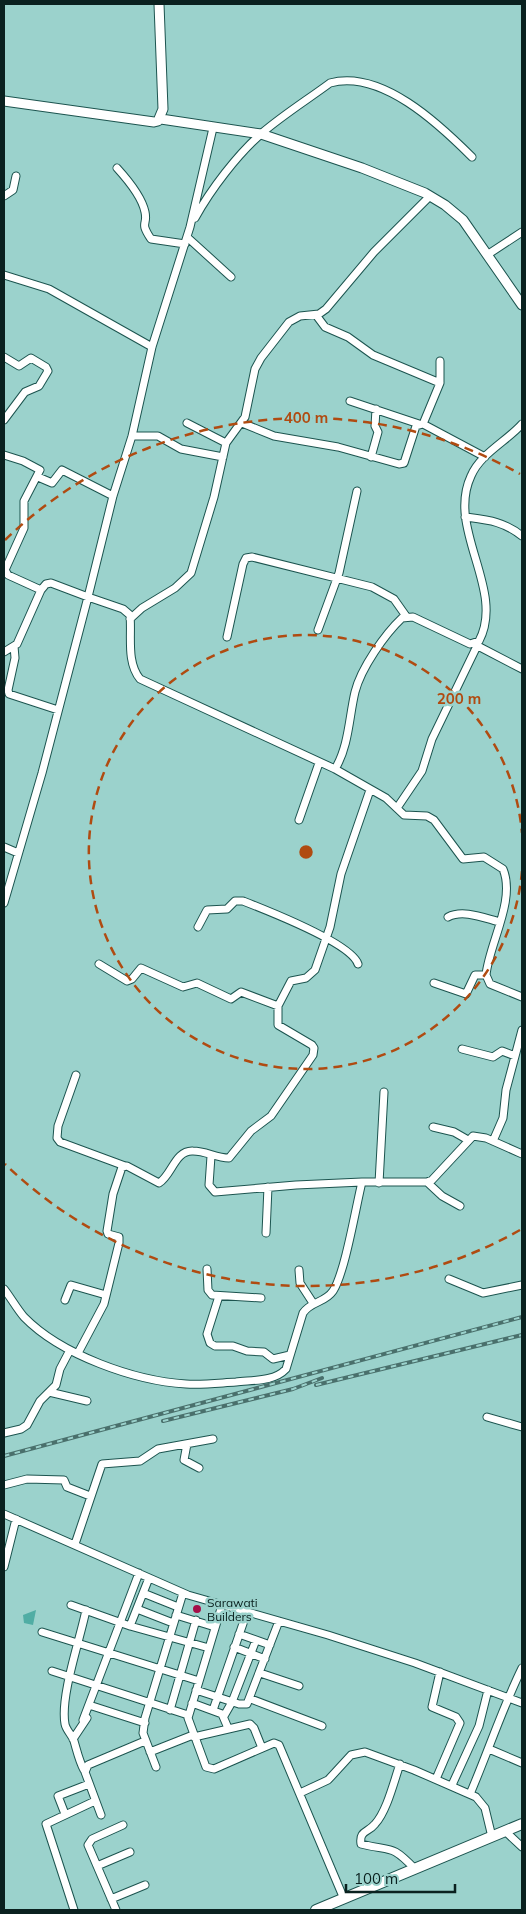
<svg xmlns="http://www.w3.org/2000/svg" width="526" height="1914" font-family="Mulish,sans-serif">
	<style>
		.water { fill: #50ada4 }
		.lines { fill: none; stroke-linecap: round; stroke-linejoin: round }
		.minor-casing { stroke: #1c544f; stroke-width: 9 }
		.tertiary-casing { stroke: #1c544f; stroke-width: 11 }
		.secondary-casing { stroke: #1c544f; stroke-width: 12 }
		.minor { stroke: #fff; stroke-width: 7 }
		.tertiary { stroke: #fff; stroke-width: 9 }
		.secondary { stroke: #fff; stroke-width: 10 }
		.rail-casing { stroke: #4a706c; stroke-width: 4 }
		.rail { stroke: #9bd2cc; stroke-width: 2; stroke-dasharray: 5.5; stroke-linecap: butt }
		.ring { fill: none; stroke: #b04b11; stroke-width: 2.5; stroke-dasharray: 9 6 }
		.poi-dot { fill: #a50f49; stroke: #9bd2cc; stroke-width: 2 }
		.labels { text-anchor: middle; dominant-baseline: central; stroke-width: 5; stroke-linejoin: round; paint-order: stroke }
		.poi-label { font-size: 12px; fill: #0a211f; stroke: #9bd2cc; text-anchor: start }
		.centre { fill: #b04b11; stroke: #9bd2cc; stroke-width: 2.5 }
		.ring-label { font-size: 15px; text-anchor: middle; font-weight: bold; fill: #b04b11; stroke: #9bd2cc; stroke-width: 5; stroke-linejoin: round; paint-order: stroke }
	</style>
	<rect width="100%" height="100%" fill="#9bd2cc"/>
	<path class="water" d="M36 1610 33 1625 24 1623 23 1615Z"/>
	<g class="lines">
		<defs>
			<path id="minor" d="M117 168C127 179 142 197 145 212 148 226 139 221 151 239L185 244
				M4 196 13 190 16 176
				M195 218C211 189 237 155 262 133 283 115 307 100 330 83 381 69 439 124 472 157
				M187 237 231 277
				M487 255 522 232
				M4 275 49 289 152 347
				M316 315 325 327 348 337 373 355 440 383
				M4 357 19 366 31 358 46 367 48 371 39 386 25 392 4 420
				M350 401 419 424
				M187 423 226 443
				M242 423 274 436 338 447 399 464 404 463 416 426 423 424 485 457
				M423 424 440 383V361
				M132 436H158L181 449 223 457
				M4 455 23 461 40 470 24 501V528L5 570 8 575 41 590
				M371 457 378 432 375 426 376 409
				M38 477 52 483 62 470 113 496
				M465 517C488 520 503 521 522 536
				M130 619 142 608 175 588 191 573 214 497 226 443 245 417 255 369 261 358 289 322 300 316 319 314 326 309 374 252 430 196
				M318 630 339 573 357 491
				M227 637 243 564 246 558 252 557 372 587 394 599 406 616
				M474 644 522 669
				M14 646 15 658 8 690 9 694 58 710
				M4 652 17 644 41 590 46 584 51 583 88 597 113 496 132 436 152 347 190 227 213 128
				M335 769 386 798 404 815 427 816 434 820 463 859 484 857 503 869C516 900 489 944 486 975L490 984 522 997
				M397 808 422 771 432 739 477 646
				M299 820 319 763
				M4 847 18 853
				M4 903 42 773 88 597 123 609 130 615C132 635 126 662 140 679L335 769C349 746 349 717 355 692 361 668 385 634 402 618L413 617 470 644 479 641C506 590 446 529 471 476 480 454 507 441 522 424
				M448 917C463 909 484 918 500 922
				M198 927 207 910 227 909 235 901H243C266 910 351 943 358 964
				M99 964 127 981 132 979 141 968 183 987 197 983 231 999 241 992 278 1006
				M434 983 466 994 475 975H486
				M462 1049 493 1057 502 1051 515 1056
				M76 1075 58 1126 57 1138 60 1142 125 1166
				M433 1127 454 1132 468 1140
				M493 1141 503 1118 506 1090 522 1030
				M211 1156 209 1185 215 1192 296 1185 362 1182
				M427 1182 442 1196 460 1206
				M379 1183 384 1092
				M266 1233 268 1187
				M207 1269 208 1290 212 1295 261 1298
				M299 1270 300 1283 313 1303
				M449 1279 483 1293 522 1285
				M4 1289C11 1298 17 1309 24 1317 61 1355 135 1381 186 1384 203 1385 219 1383 236 1382 252 1380 274 1382 286 1369L303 1313C311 1301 325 1303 333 1291 345 1273 356 1206 362 1182H427L432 1180 473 1136 486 1138 522 1154
				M219 1296 207 1334 210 1343 215 1346H233L247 1351 264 1352 273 1359 290 1355
				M65 1300 71 1285 106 1295
				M78 1353 104 1304 119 1243V1237L108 1234 107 1231 113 1194 122 1167 127 1166 159 1183C172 1175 175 1150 193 1151 206 1151 216 1158 229 1158L251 1131 271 1116 313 1055 314 1048 312 1045 278 1025V1006L291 981 306 978 315 970 330 927 341 874 370 790
				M49 1392 87 1401
				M487 1417 522 1427
				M4 1433 21 1429 27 1425 40 1401 56 1385 60 1369 70 1350
				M187 1444 184 1460 199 1468
				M4 1485 27 1479 64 1480 67 1487 90 1496
				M4 1514 188 1595 328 1635 415 1663 522 1703
				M75 1544 102 1464 140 1461 158 1449 213 1439
				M4 1567 16 1519
				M143 1593 178 1607
				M71 1605 130 1626 209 1648
				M222 1605 188 1718 206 1767 214 1769 274 1743 279 1745 344 1899
				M137 1609 173 1623
				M86 1610C80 1640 60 1696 65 1724 66 1730 72 1735 74 1741 77 1751 79 1761 84 1770L86 1768
				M176 1615 215 1627
				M130 1626 149 1578
				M42 1632 199 1681
				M239 1634 270 1645
				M234 1647 265 1659
				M52 1671 188 1715
				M260 1673 299 1686
				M196 1690 239 1704H247L279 1621
				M251 1699 322 1726
				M192 1703 222 1714 228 1728
				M89 1705 145 1723
				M170 1710 196 1620
				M213 1710 247 1612
				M224 1716 232 1702 256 1640
				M83 1720 139 1573
				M194 1737 250 1724 254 1728 262 1748
				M73 1739 87 1718
				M489 1749 522 1763
				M150 1752 193 1735
				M400 1764C394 1781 387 1811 375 1824 368 1833 359 1830 361 1844 392 1852 390 1843 415 1869
				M156 1767 143 1733 145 1718 183 1593
				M436 1779 460 1723 456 1717 432 1707 440 1672
				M452 1785 479 1726 488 1690
				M300 1793 328 1780 351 1755 365 1752 414 1770 476 1797 485 1808 492 1837
				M470 1794C488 1752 502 1709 522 1668
				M65 1814 58 1796 89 1784
				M101 1815 85 1772 88 1765 145 1741
				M505 1831 522 1847
				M97 1866 130 1852
				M111 1899 145 1885
				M74 1910 46 1824 95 1801
				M116 1910 88 1845 92 1839 123 1825"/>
			<path id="tertiary" d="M4 101 154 122 158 121 163 109 159 4
				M161 119 261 134 362 168 425 193 445 205 463 220 522 305"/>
			<path id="secondary" d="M316 1910 522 1824"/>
		</defs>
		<use href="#minor" class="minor-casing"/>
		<use href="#tertiary" class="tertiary-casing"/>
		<use href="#secondary" class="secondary-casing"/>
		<use href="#minor" class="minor"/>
		<use href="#tertiary" class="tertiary"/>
		<use href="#secondary" class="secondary"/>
		<defs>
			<path id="rail" d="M316 1385 522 1335
				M163 1421 293 1389 322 1378
				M4 1456 522 1317"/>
		</defs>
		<use href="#rail" class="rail-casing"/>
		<use href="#rail" class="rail"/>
	</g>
	<g class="ring">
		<path d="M522 871A217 217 0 1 1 522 833"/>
		<path d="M520 1230A434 434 0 0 1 5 1164M5 540A434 434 0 0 1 520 474"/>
	</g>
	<circle class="poi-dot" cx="197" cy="1609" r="5"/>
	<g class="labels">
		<g class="poi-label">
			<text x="207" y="1602">Sarawati<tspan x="207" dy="14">Builders</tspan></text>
		</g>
	</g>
	<circle cx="306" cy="852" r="8" class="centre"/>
	<g class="ring-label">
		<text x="306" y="423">400 m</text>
		<text x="459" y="704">200 m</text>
	</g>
	<rect width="526" height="1914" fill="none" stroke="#0a211f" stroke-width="10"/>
	<path d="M346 1884v8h109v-8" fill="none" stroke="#0a211f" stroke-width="2.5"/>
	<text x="354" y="1884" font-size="15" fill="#0a211f" stroke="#9bd2cc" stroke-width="4" paint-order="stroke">100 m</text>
</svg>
